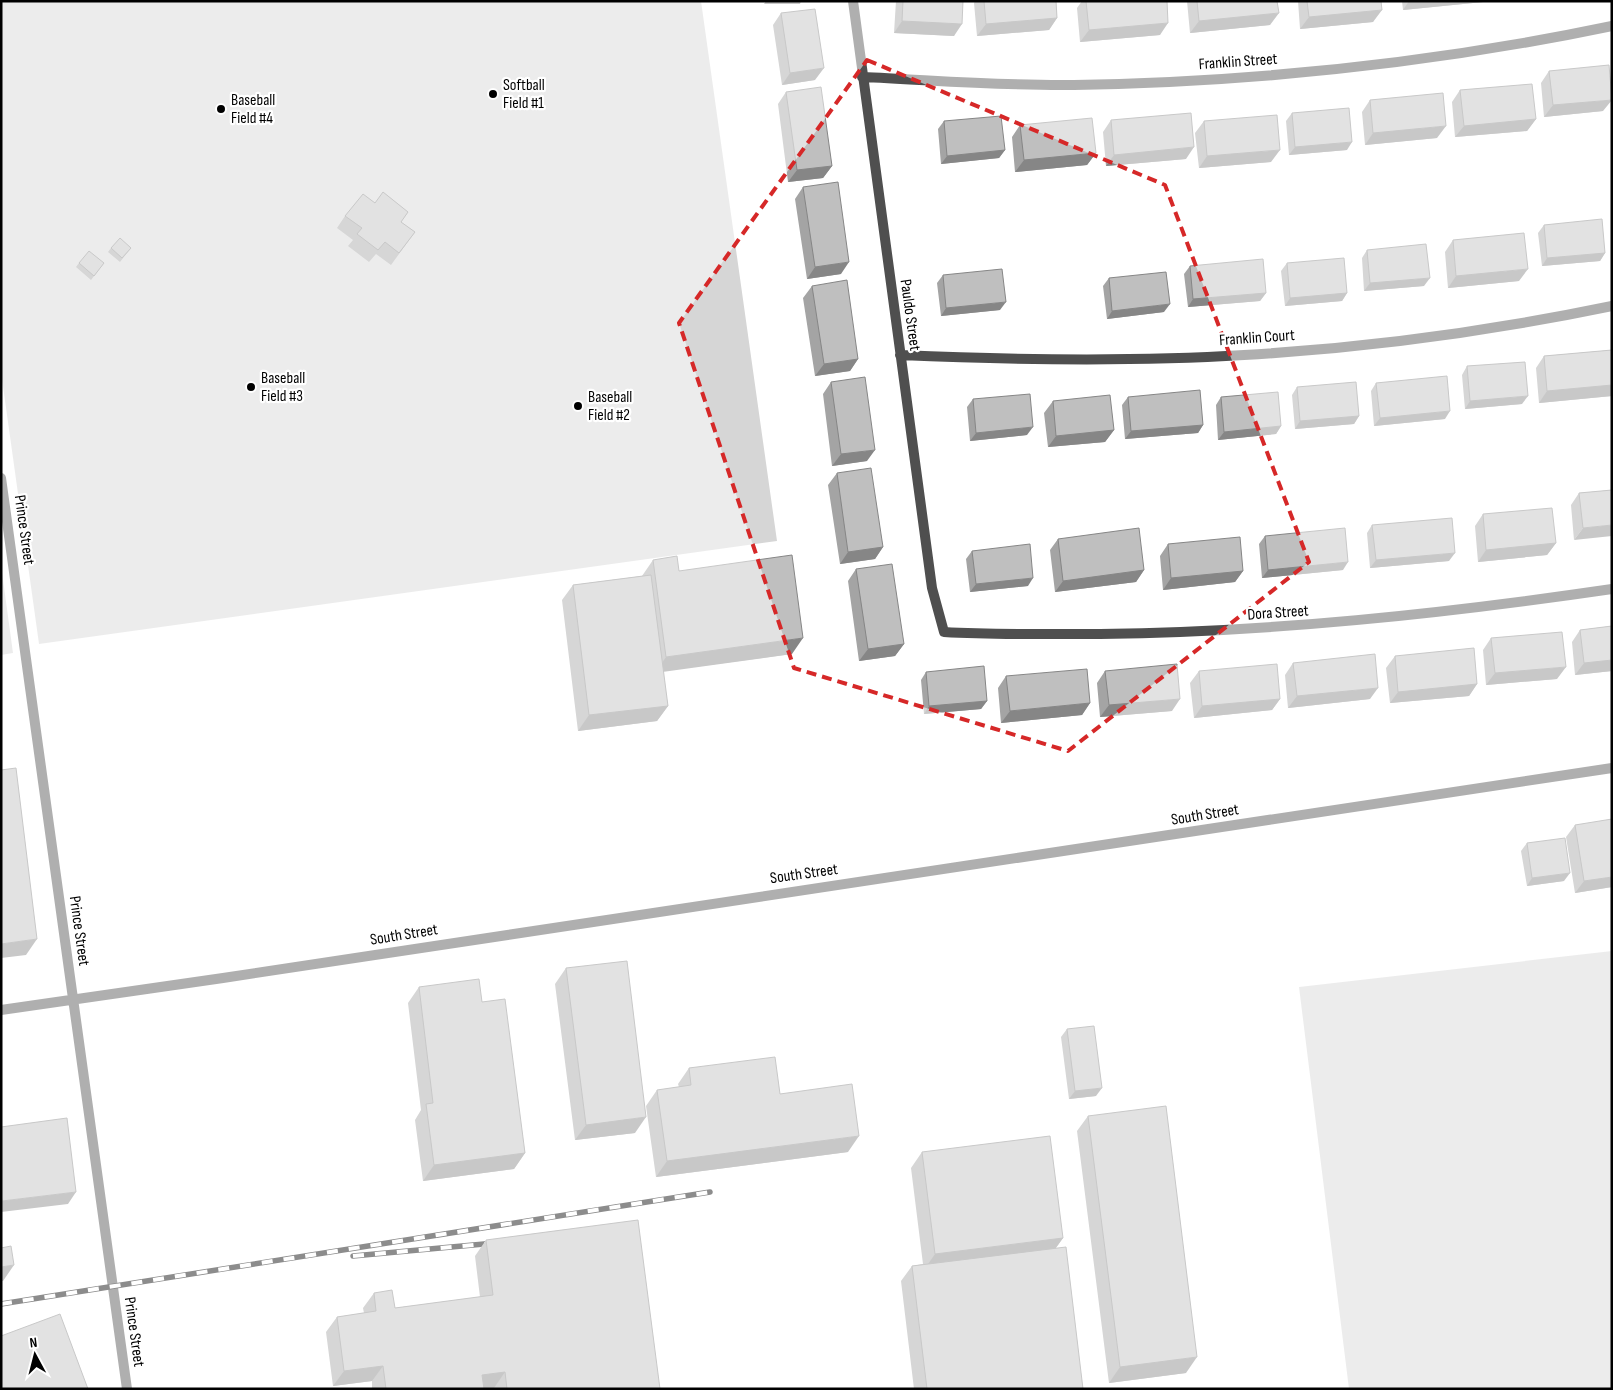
<svg xmlns="http://www.w3.org/2000/svg" width="1613" height="1390" font-family="'Sofia Sans Condensed',sans-serif">
	<style>
		.green { fill: #d6d6d6 }
		.lines { fill: none; stroke-linecap: round; stroke-linejoin: round }
		.street { stroke: #4f4f4f; stroke-width: 10 }
		.rail-casing { stroke: #000; stroke-width: 5.5 }
		.rail { stroke: #fff; stroke-width: 4; stroke-dasharray: 11; stroke-linecap: butt }
		.wall { fill: #a4a4a4 }
		.shaded-wall { fill: #868686 }
		.building { fill: #bfbfbf; stroke: #868686 }
		.marked { fill: none; stroke: #d62828; stroke-width: 4; stroke-dasharray: 10 6; stroke-linejoin: round }
		.poi-dot { fill: #000; stroke: #fff; stroke-width: 2 }
		.labels { text-anchor: middle; dominant-baseline: central; stroke-width: 4.5; stroke-linejoin: round; paint-order: stroke }
		.street-label { font-size: 16px; fill: #000; stroke: #fff }
		.poi-label { font-size: 16px; fill: #000; stroke: #fff; text-anchor: start }
	</style>
	<rect width="100%" height="100%" fill="#fff"/>
	<path class="green" d="M1 1H701L777 541 39 644 1 372Z
		M1 565 13 653 1 655Z
		M1612 951V1389H1349L1299 987Z"/>
	<g class="lines">
		<path class="street" d="M853 1 932 588 944 632C996 635 1048 634 1100 634 1272 632 1441 614 1612 589
			M862 77C932 80 1003 86 1074 85 1255 82 1435 63 1612 26
			M900 355C1015 360 1130 362 1244 355 1367 348 1491 331 1612 306
			M1 478 127 1389
			M1 1010 223 978 1612 768"/>
		<defs>
			<path id="rail" d="M353 1256 495 1243
				M1 1304 710 1192"/>
		</defs>
		<use href="#rail" class="rail-casing"/>
		<use href="#rail" class="rail"/>
	</g>
	<path class="wall" d="M896 1H963L954 36 894 33Z
		M975 1H1056L1057 18 1049 30 977 36 974 3Z
		M1082 1H1167L1160 35 1080 42 1077 8Z
		M1187 1H1277L1270 25 1190 33Z
		M1298 1H1381L1373 22 1300 29Z
		M1402 1H1484L1483 2 1403 10Z
		M781 13 815 80 782 85 773 25Z
		M1549 71 1603 111 1544 117 1541 83Z
		M1460 90 1536 119 1527 131 1455 137 1452 102Z
		M786 92 832 166 823 178 788 182 778 104Z
		M1370 100 1437 138 1365 145 1362 112Z
		M1292 113 1347 150 1289 155 1286 121Z
		M1111 120 1186 159 1106 166 1103 132Z
		M944 121 1005 150 999 158 941 164 938 129Z
		M1204 121 1271 162 1199 168 1195 133Z
		M1020 125 1096 153 1087 165 1015 172 1012 137Z
		M803 187 841 274 807 279 795 199Z
		M375 203 408 212 401 222 415 232 391 265 376 254 369 262 348 246 353 240 337 228 345 216Z
		M1544 225 1605 253 1600 261 1542 266 1538 233Z
		M1453 240 1519 281 1448 288 1445 252Z
		M111 248H131L120 262 108 252Z
		M1367 250 1424 286 1364 291 1362 258Z
		M79 263H104L91 280 76 267Z
		M1287 263 1347 293 1342 301 1285 306 1281 271Z
		M1190 266 1266 293 1260 301 1188 307 1184 274Z
		M943 275 1000 310 941 316 937 283Z
		M1109 278 1164 312 1107 319 1103 286Z
		M812 286 858 359 850 371 815 376 803 298Z
		M1612 350V396L1539 403 1536 368 1544 356Z
		M1467 366 1522 404 1465 409 1462 375Z
		M831 382 867 461 832 466 823 394Z
		M1376 383 1445 419 1374 426 1371 391Z
		M1297 387 1359 416 1354 424 1295 429 1292 395Z
		M1128 397 1203 425 1198 433 1125 439 1122 405Z
		M1221 397 1281 426 1276 434 1218 440 1216 405Z
		M973 399 1027 435 970 441 967 407Z
		M1053 401 1114 430 1105 442 1048 447 1044 413Z
		M837 473 883 547 875 559 840 564 828 485Z
		M1612 490 1574 540 1571 505 1579 493Z
		M1483 514 1556 543 1547 555 1478 562 1475 526Z
		M1372 525 1449 561 1370 568 1367 533Z
		M1265 536 1343 570 1262 578 1259 544Z
		M1058 539 1144 570 1136 582 1055 592 1050 550Z
		M1168 544 1243 571 1235 582 1163 590 1160 556Z
		M972 551 1028 586 970 592 966 559Z
		M653 560 679 571 792 654 663 671 668 706 657 721 578 731 562 600 573 585 642 576Z
		M856 569 904 644 895 656 859 661 848 581Z
		M1612 626V671L1575 675 1572 642 1580 630Z
		M1491 638 1557 679 1486 685 1483 650Z
		M1395 656 1477 684 1469 696 1390 703 1386 668Z
		M1293 663 1370 699 1288 708 1285 675Z
		M1105 671 1172 711 1100 717 1097 683Z
		M1199 671 1280 699 1272 710 1194 718 1190 683Z
		M926 672 987 701 981 709 924 714 921 680Z
		M1006 676 1090 703 1082 715 1001 723 998 688Z
		M1575 825 1612 887 1575 893 1566 837Z
		M1527 843 1564 881 1527 886 1521 851Z
		M566 968 635 1133 575 1140 555 984Z
		M419 987 482 1002 525 1153 514 1169 423 1181 415 1120 421 1110 408 1003Z
		M1067 1029 1096 1096 1069 1099 1061 1037Z
		M689 1068 780 1094 848 1152 656 1177 646 1106 657 1090 679 1087 678 1084Z
		M1088 1116 1186 1373 1109 1383 1077 1131Z
		M922 1152 1063 1238 1056 1248 1083 1389H914L901 1281 912 1266 923 1264 911 1168Z
		M486 1240 660 1389H494V1388L489 1389H372V1381L333 1386 326 1332 337 1317 364 1313 363 1308 374 1293 395 1308 480 1297 475 1256Z"/>
	<path class="shaded-wall" d="M766 1H801L800 4H764Z
		M1409 1H1484L1483 2 1403 10Z
		M1382 10 1373 22 1300 29 1309 17Z
		M1279 13 1270 25 1190 33 1199 21Z
		M1057 18 1049 30 977 36 986 24Z
		M902 21 962 24 954 36 894 33Z
		M1168 23 1160 35 1080 42 1089 30Z
		M824 68 815 80 782 85 790 73Z
		M1612 100 1603 111 1544 117 1553 105Z
		M1536 119 1527 131 1455 137 1464 126Z
		M1446 126 1437 138 1365 145 1373 133Z
		M1352 142 1347 150 1289 155 1295 147Z
		M1194 147 1186 159 1106 166 1114 155Z
		M1005 150 999 158 941 164 947 156Z
		M1280 150 1271 162 1199 168 1207 156Z
		M1096 153 1087 165 1015 172 1024 160Z
		M832 166 823 178 788 182 797 170Z
		M1605 253 1600 261 1542 266 1547 258Z
		M849 262 841 274 807 279 815 267Z
		M1528 269 1519 281 1448 288 1456 276Z
		M1430 278 1424 286 1364 291 1370 283Z
		M1266 293 1260 301 1188 307 1193 299Z
		M1347 293 1342 301 1285 306 1290 298Z
		M1006 302 1000 310 941 316 946 308Z
		M1170 304 1164 312 1107 319 1112 311Z
		M858 359 850 371 815 376 824 364Z
		M1612 385V396L1539 403 1547 391Z
		M1528 396 1522 404 1465 409 1470 401Z
		M1450 411 1445 419 1374 426 1380 418Z
		M1359 416 1354 424 1295 429 1300 421Z
		M1203 425 1198 433 1125 439 1131 431Z
		M1281 426 1276 434 1218 440 1224 432Z
		M1033 427 1027 435 970 441 976 433Z
		M1114 430 1105 442 1048 447 1056 436Z
		M875 450 867 461 832 466 841 454Z
		M1612 525V536L1574 540 1583 528Z
		M1556 543 1547 555 1478 562 1486 550Z
		M883 547 875 559 840 564 848 552Z
		M1455 553 1449 561 1370 568 1376 560Z
		M1348 562 1343 570 1262 578 1268 570Z
		M1144 570 1136 582 1055 592 1063 581Z
		M1243 571 1235 582 1163 590 1171 578Z
		M1033 578 1028 586 970 592 976 584Z
		M803 638 792 654 655 673 666 657Z
		M904 644 895 656 859 661 868 649Z
		M1612 660V671L1575 675 1584 663Z
		M1566 667 1557 679 1486 685 1495 673Z
		M1477 684 1469 696 1390 703 1398 692Z
		M1378 688 1370 699 1288 708 1297 696Z
		M1180 699 1172 711 1100 717 1109 705Z
		M1280 699 1272 710 1194 718 1202 706Z
		M987 701 981 709 924 714 929 706Z
		M1090 703 1082 715 1001 723 1010 711Z
		M668 706 657 721 578 731 589 715Z
		M1570 873 1564 881 1527 886 1532 878Z
		M1612 877V887L1575 893 1584 881Z
		M37 939 26 955 1 958V944Z
		M1102 1088 1096 1096 1069 1099 1075 1091Z
		M646 1117 635 1133 575 1140 586 1125Z
		M859 1136 848 1152 656 1177 667 1161Z
		M525 1153 514 1169 423 1181 434 1165Z
		M76 1192 68 1204 1 1212V1202L2 1201Z
		M1063 1238 1052 1253 924 1270 935 1254Z
		M14 1265 3 1281H1V1267Z
		M1197 1357 1186 1373 1109 1383 1120 1367Z
		M383 1366 372 1381 333 1386 344 1371Z
		M505 1372 494 1388 473 1389 482 1375Z"/>
	<path class="building" d="M903 1H963L962 24 902 21Z
		M984 1H1056L1057 18 986 24Z
		M1086 1H1167L1168 23 1089 30Z
		M1197 1H1277L1279 13 1199 21Z
		M1307 1H1381L1382 10 1309 17Z
		M815 9 824 68 790 73 781 13Z
		M1609 65 1612 100 1553 105 1549 71Z
		M1532 84 1536 119 1464 126 1460 90Z
		M821 87 832 166 797 170 786 92Z
		M1443 93 1446 126 1373 133 1370 100Z
		M1349 108 1352 142 1295 147 1292 113Z
		M1191 113 1194 147 1114 155 1111 120Z
		M1277 115 1280 150 1207 156 1204 121Z
		M1001 116 1005 150 947 156 944 121Z
		M1092 118 1096 153 1024 160 1020 125Z
		M838 182 849 262 815 267 803 187Z
		M383 192 408 212 401 222 415 232 399 253 385 242 378 250 357 234 362 228 345 216 363 194 375 203Z
		M1602 219 1605 253 1547 258 1544 225Z
		M1524 233 1528 269 1456 276 1453 240Z
		M120 238 131 248 122 258 111 248Z
		M1426 244 1430 278 1370 283 1367 250Z
		M89 251 104 263 94 276 79 263Z
		M1344 258 1347 293 1290 298 1287 263Z
		M1263 259 1266 293 1193 299 1190 266Z
		M1002 269 1006 302 946 308 943 275Z
		M1166 272 1170 304 1112 311 1109 278Z
		M847 280 858 359 824 364 812 286Z
		M1612 350V385L1547 391 1544 356Z
		M1525 362 1528 396 1470 401 1467 366Z
		M1447 376 1450 411 1380 418 1376 383Z
		M865 377 875 450 841 454 831 382Z
		M1356 382 1359 416 1300 421 1297 387Z
		M1200 390 1203 425 1131 431 1128 397Z
		M1278 392 1281 426 1224 432 1221 397Z
		M1030 394 1033 427 976 433 973 399Z
		M1110 395 1114 430 1056 436 1053 401Z
		M871 468 883 547 848 552 837 473Z
		M1612 490V525L1583 528 1579 493Z
		M1552 508 1556 543 1486 550 1483 514Z
		M1452 518 1455 553 1376 560 1372 525Z
		M1139 528 1144 570 1063 581 1058 539Z
		M1345 528 1348 562 1268 570 1265 536Z
		M1240 537 1243 571 1171 578 1168 544Z
		M1030 544 1033 578 976 584 972 551Z
		M792 555 803 638 666 657 653 560 677 556 679 571Z
		M892 564 904 644 868 649 856 569Z
		M651 575 668 706 589 715 573 585Z
		M1612 626V660L1584 663 1580 630Z
		M1562 632 1566 667 1495 673 1491 638Z
		M1474 648 1477 684 1398 692 1395 656Z
		M1375 654 1378 688 1297 696 1293 663Z
		M1177 664 1180 699 1109 705 1105 671Z
		M1277 664 1280 699 1202 706 1199 671Z
		M984 666 987 701 929 706 926 672Z
		M1087 669 1090 703 1010 711 1006 676Z
		M16 768 37 939 1 944V770Z
		M1612 819V877L1584 881 1575 825Z
		M1565 838 1570 873 1532 878 1527 843Z
		M627 961 646 1117 586 1125 566 968Z
		M479 979 482 1002 505 999 525 1153 434 1165 426 1104 433 1103 419 987Z
		M1094 1026 1102 1088 1075 1091 1067 1029Z
		M775 1057 780 1094 852 1084 859 1136 667 1161 657 1090 691 1085 689 1068Z
		M1166 1106 1197 1357 1120 1367 1088 1116Z
		M67 1118 76 1192 2 1201 1 1195V1127Z
		M1050 1136 1063 1238 935 1254 922 1152Z
		M638 1220 660 1389H507L505 1372 482 1375 484 1389H386L383 1366 344 1371 337 1317 376 1311 374 1293 392 1290 395 1308 493 1295 486 1240Z
		M11 1246 14 1265 1 1267V1248Z
		M1066 1247 1083 1389H927L912 1266Z
		M60 1314 88 1389H1V1336Z"/>
	<path d="M0 0H1613V1390H0ZM867 60 1165 185 1309 562 1068 751 794 668 679 323Z" fill="#fff" fill-opacity=".55" fill-rule="evenodd"/>
	<path class="marked" d="M867 60 1165 185 1309 562 1068 751 794 668 679 323Z"/>
	<g class="poi-dot">
		<circle cx="493" cy="94" r="5"/>
		<circle cx="221" cy="109" r="5"/>
		<circle cx="251" cy="387" r="5"/>
		<circle cx="578" cy="406" r="5"/>
	</g>
	<g class="labels">
		<g class="street-label">
			<text transform="translate(1238 62) rotate(-4)">Franklin Street</text>
			<text transform="translate(910 315) rotate(82)">Pauldo Street</text>
			<text transform="translate(1257 338) rotate(-4)">Franklin Court</text>
			<text transform="translate(24 530) rotate(82)">Prince Street</text>
			<text transform="translate(1278 613) rotate(-4)">Dora Street</text>
			<text transform="translate(1205 815) rotate(-9)">South Street</text>
			<text transform="translate(804 874) rotate(-8)">South Street</text>
			<text transform="translate(79 931) rotate(82)">Prince Street</text>
			<text transform="translate(404 935) rotate(-9)">South Street</text>
			<text transform="translate(134 1332) rotate(82)">Prince Street</text>
		</g>
		<g class="poi-label">
			<text x="503" y="85">Softball<tspan x="503" dy="18">Field #1</tspan></text>
			<text x="231" y="100">Baseball<tspan x="231" dy="18">Field #4</tspan></text>
			<text x="261" y="378">Baseball<tspan x="261" dy="18">Field #3</tspan></text>
			<text x="588" y="397">Baseball<tspan x="588" dy="18">Field #2</tspan></text>
		</g>
	</g>
	<rect width="1613" height="1390" fill="none" stroke="#000000" stroke-width="5"/>
	<g transform="translate(35 1355) rotate(353)" stroke="#ffffff" stroke-width="4" paint-order="stroke">
	<path d="M0-4L9 19L0 12L-9 19Z" fill="#000000"/>
	<text y="-8" font-size="14" font-weight="bold" text-anchor="middle" fill="#000000">N</text>
	</g>
</svg>
